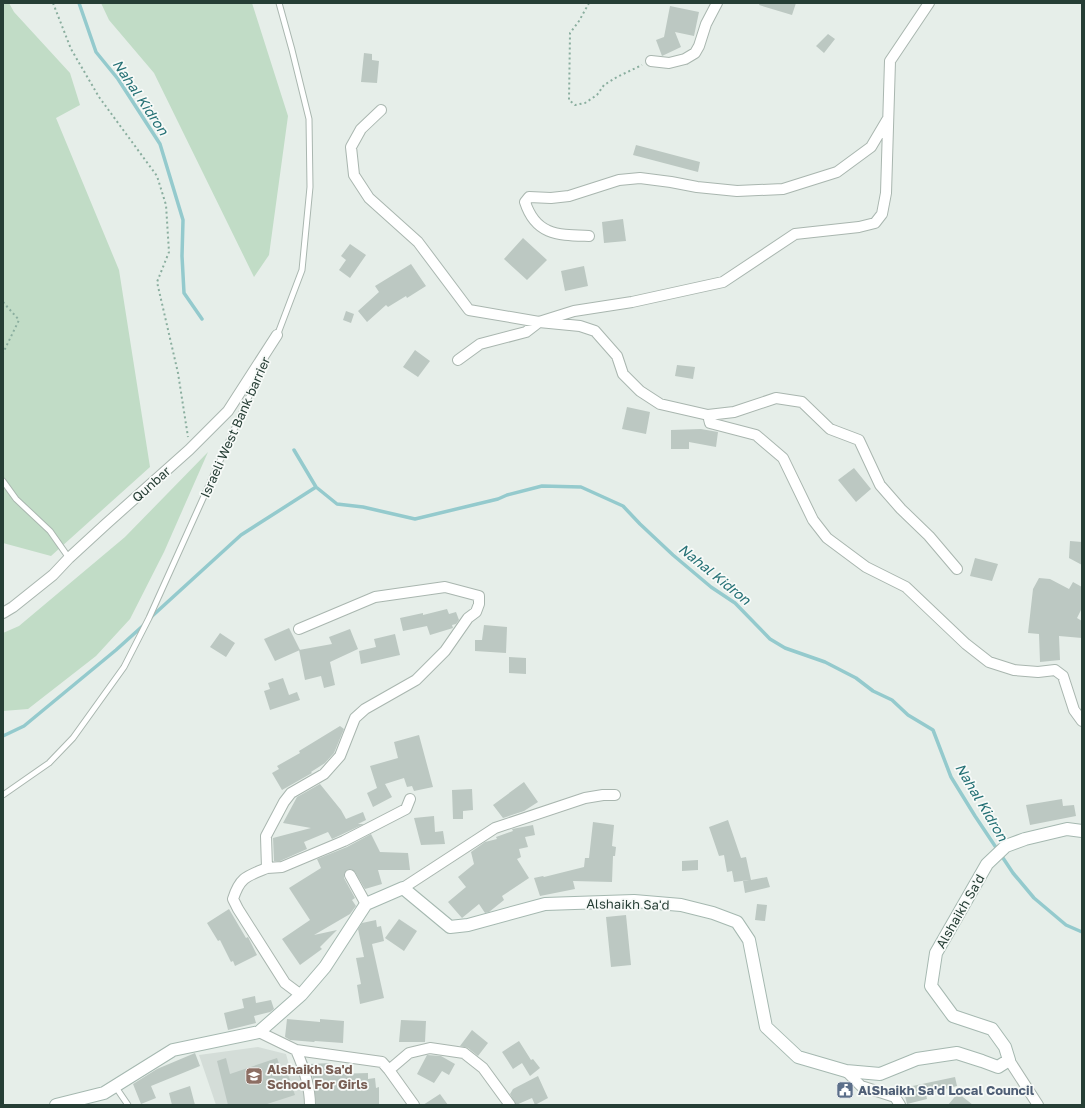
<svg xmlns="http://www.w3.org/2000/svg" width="1085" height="1108" font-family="'Golos Text',sans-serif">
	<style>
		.built { fill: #d4ddd8 }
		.green { fill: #c1dcc6 }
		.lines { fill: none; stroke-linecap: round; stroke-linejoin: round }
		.stream { stroke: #94cacd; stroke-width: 3.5 }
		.building { fill: #bcc8c2 }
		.lane-casing { stroke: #a9b6af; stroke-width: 7 }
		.street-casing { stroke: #a9b6af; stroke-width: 12 }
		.secondary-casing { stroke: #a5b8b0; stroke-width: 14 }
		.path { stroke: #8aae9f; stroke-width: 2; stroke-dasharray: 2 3; stroke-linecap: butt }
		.lane { stroke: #fff; stroke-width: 5 }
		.street { stroke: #fff; stroke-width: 10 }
		.secondary { stroke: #fff; stroke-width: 12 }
		.labels { text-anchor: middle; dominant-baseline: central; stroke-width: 3.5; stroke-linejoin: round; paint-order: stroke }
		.street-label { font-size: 13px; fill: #263e35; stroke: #f7faf8 }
		.education-label { font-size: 13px; font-weight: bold; fill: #785e54; stroke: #f7faf8; text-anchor: start }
		.service-label { font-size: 13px; font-weight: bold; fill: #4e5e75; stroke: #f7faf8; text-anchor: start }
		.water-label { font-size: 14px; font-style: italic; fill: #257175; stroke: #f7faf8 }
	</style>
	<rect width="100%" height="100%" fill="#e6eee9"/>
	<path class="built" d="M258 1047 286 1054 291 1072 297 1071 305 1079 306 1105H216L199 1055Z"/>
	<path class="green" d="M3 3H9L14 12 70 73 80 105 56 118 119 270 150 467 51 556 3 543Z
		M101 3H252L288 116 269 255 254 277 154 73 109 20Z
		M208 452 164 552 130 619 96 656 28 709 3 711V633L19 626 125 537Z"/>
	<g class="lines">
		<path class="stream" d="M79 3 96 52 118 79 160 144 183 220 182 256 184 293 202 319
			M294 450 316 487 337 504 363 507 415 519 498 499 507 495 542 486 581 487 623 506 640 524 673 555 711 587 735 603 770 639 785 648 825 662 856 678 873 691 892 700 908 715 933 730 951 777 975 816 1013 873 1034 898 1066 925 1082 932
			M150 618 241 535 316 487
			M3 736 24 726 116 650 146 623"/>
	</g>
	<path class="building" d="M760 3H796L792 15 759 5Z
		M670 6 699 12 694 36 675 32 681 47 662 56 656 40 664 37Z
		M828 34 835 39 824 53 816 46Z
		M364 53 372 54V60L379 61 377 83 361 82Z
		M636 145 700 162 698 172 633 155Z
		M623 219 626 241 604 243 602 222Z
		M523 238 547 260 527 280 504 259Z
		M350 244 366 255 350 278 339 270 346 260 341 256Z
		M411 264 426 286 407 298 406 296 388 307 386 305 367 322 358 311 379 292 375 286Z
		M584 266 588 286 565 291 561 271Z
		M346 311 354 314 351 323 343 320Z
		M415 350 430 361 418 377 403 367Z
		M677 365 695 367 693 379 675 376Z
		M627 407 650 412 646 434 622 429Z
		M701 429 718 432 716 447 689 442V449H671V430Z
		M854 468 871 489 856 502 838 480Z
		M1070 541 1082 542V565L1069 558Z
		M975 558 998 564 992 581 970 576Z
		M1039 578 1050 579 1069 589 1073 582 1082 587V608L1077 618 1082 621V638L1059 636 1060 660 1040 662 1039 634 1028 633 1033 589Z
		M447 609 449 614 456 612 459 620 456 624 452 625 453 628 430 635 427 626 403 631 400 618 423 613V615Z
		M484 625 507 627 506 653 475 651V640H482Z
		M289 628 300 650 275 661 264 639Z
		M350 629 358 649 330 662 335 685 324 688 321 676 305 680 299 650 332 644 329 637Z
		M220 633 235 643 226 657 210 647Z
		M395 634 400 655 361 664 359 651 376 647 374 639Z
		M509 657 526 658V674L509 673Z
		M283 678 289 695 297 692 300 700 270 710 264 691 270 689 268 683Z
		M340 726 344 729 334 753 325 763 311 772 312 773 282 790 272 773 279 769 277 766 300 753 299 751Z
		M419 735 433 787 414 791 412 786 407 787 404 778 385 784 392 797 373 807 367 793 377 788 370 766 398 758 394 742Z
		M524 782 538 802 524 811 503 818 493 805Z
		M320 784 341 810 346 819 363 812 366 820 358 824H364L332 839 328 832 304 842 307 849 280 861H274L273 838 311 828 283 823 297 797Z
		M472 789 473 810 463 811V819H453L452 790Z
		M1062 799 1063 806 1074 805 1076 816 1030 825 1026 805Z
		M434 816 435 832 443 831 445 844 421 845 414 818Z
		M728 820 741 858 746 857 751 880 767 877 770 887 745 893 743 881 749 880 734 882 732 871 727 872 724 855 719 856 709 827Z
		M593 822 614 825 612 846 616 847 615 856H613L612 882 573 881 575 889 540 896 534 878 543 876 544 877 584 867 585 858H589Z
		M533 825 535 835 525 837 528 847 519 849 521 857 517 859 529 878 502 896 504 900 489 912 485 913 479 904 462 918 448 902 466 887 458 877 474 864 471 852 485 842 497 839 496 837 513 831 512 829Z
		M371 834 380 852 408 853 410 870H378L382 884 365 889 355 872 351 869 347 870 344 874V878L355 898 352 900 356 906 350 914 314 935 337 930 320 947 322 949 300 965 282 939 310 920 289 888 321 868 317 859 347 847Z
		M698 860V870L682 871V861Z
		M757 904 767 905 765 921 755 920Z
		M229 909 246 938 248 937 257 955 235 966 233 961 231 962 220 940 218 941 207 923Z
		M626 915 631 965 611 967 606 917Z
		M399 919 417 931 404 951 385 938Z
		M376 920 377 927 381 926 384 941 372 944 384 998 360 1004 357 985 361 984 356 958 364 957 358 929 362 923Z
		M255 996 256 1003 271 1000 274 1009 270 1012 254 1016 256 1023 228 1030 224 1013 244 1008 242 999Z
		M287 1019 320 1022V1019L344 1021 343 1043 315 1041 314 1042 290 1040 285 1037Z
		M401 1020 426 1021 425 1042H399Z
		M472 1030 488 1043 478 1056 468 1048 460 1046Z
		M519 1041 531 1060 533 1059 540 1068 530 1076 522 1063 513 1069 502 1052Z
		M195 1053 200 1066 151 1086 156 1098 141 1104 133 1084 157 1069Z
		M427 1055 441 1056 455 1064 449 1075 442 1071 434 1083 417 1074Z
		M226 1058 230 1074 277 1058 283 1075 288 1074 295 1095 264 1105H228L217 1061Z
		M331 1063V1071L336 1070V1074L368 1073V1079L375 1078 376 1088 379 1087V1105H316L314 1082 309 1064Z
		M538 1076 548 1098 535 1105 532 1098 516 1105 510 1094 513 1089Z
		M955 1077 957 1086 926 1094 927 1099 907 1104 903 1088Z
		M190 1086 195 1105H172L169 1093Z
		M958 1093 973 1105H948Z
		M440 1094 448 1105H423Z"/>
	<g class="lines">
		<defs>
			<path id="lane" d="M277 336 302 270 310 187 309 119 292 50 279 3
				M3 481 16 499 50 531 69 558
				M3 795 49 763 73 738 124 667 149 618 265 361
				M115 1086 128 1105"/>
			<path id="street" d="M651 61 669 63 685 59 695 53 699 46 706 24 717 3
				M381 110 361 129 351 147 354 175 369 198 418 242 469 310 539 322 574 311 632 302 723 282 795 234 859 227 875 223 882 214 886 193 890 61 929 3
				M589 236C559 235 536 236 525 202L529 197 551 198 569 196 619 180 640 178 671 182 697 187 737 191 783 189 837 172 871 147 887 120
				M458 360 480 344 526 332 539 322 580 326 595 331 617 356 623 374 640 391 660 404 708 415 734 412 776 398 802 402 830 429 859 440 880 485 901 509 929 536 957 569
				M708 415 710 423 756 435 783 458 813 520 827 538 866 567 906 587 966 644 989 662 1014 670 1038 672 1055 670 1063 676 1074 710 1082 721
				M3 613 13 607 53 575 69 558 106 524 189 450 228 411 277 335
				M299 629 375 597 445 587 479 596V604L476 612 468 618 445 651 416 680 365 709 355 718 340 756 324 774 291 793 284 802 266 836 267 868C247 876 240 877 233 899L238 909 285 983 301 995
				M267 868 282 867 344 841 406 809 410 799
				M350 875 366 904
				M403 888 495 828 585 798 603 795H615
				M259 1032 296 1050 382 1062 389 1070 414 1105
				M296 1050C304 1068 310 1085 310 1105
				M1009 1060 1038 1105
				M389 1070 409 1053 430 1048 464 1053 483 1068 510 1105
				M846 1071 861 1086 895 1097 900 1105"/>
			<path id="secondary" d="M56 1105 104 1093 173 1050 259 1032 301 995 325 967 366 904 403 888 450 927 468 925 545 904 634 901 681 905 713 913 737 922 749 940 766 1027 798 1057 846 1071 880 1074 917 1059 957 1053 982 1061 998 1067 1009 1060 1005 1047 992 1029 953 1016 931 986 936 953 987 864 1006 846 1025 839 1067 829 1082 831"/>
		</defs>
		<use href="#lane" class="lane-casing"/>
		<use href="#street" class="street-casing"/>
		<use href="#secondary" class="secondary-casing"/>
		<path class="path" d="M53 3 71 49 99 97 157 176 166 205 169 252 157 282 178 373 188 437
			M589 3 579 21 570 33 569 100 575 105 585 103 597 95 604 85 617 77 642 65
			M3 302 19 320 3 353"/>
		<use href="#lane" class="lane"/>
		<use href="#street" class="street"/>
		<use href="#secondary" class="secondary"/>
	</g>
	<defs>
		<symbol id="school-square" viewBox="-11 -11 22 22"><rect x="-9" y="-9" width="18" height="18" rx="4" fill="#8d6e63" stroke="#f7faf8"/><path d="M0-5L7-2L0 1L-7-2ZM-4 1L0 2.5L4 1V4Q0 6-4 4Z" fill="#fff"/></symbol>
		<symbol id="civic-square" viewBox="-11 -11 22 22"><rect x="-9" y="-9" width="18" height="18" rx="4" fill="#5c6f8a" stroke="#f7faf8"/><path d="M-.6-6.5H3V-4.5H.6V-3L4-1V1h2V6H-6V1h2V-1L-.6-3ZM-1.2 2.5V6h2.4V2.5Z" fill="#fff"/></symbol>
	</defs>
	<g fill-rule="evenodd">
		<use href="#school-square" x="244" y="1066" width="20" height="20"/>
		<use href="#civic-square" x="835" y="1080" width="20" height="20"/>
	</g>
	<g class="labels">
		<g class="street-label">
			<text transform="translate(235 427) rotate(-66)">Israeli West Bank barrier</text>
			<text transform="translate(151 484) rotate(-42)">Qunbar</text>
			<text transform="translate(628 904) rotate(1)">Alshaikh Sa'd</text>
			<text transform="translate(960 911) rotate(-60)">Alshaikh Sa'd</text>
		</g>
		<g class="education-label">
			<text x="267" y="1069">Alshaikh Sa'd<tspan x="267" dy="15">School For Girls</tspan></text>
		</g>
		<g class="service-label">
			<text x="858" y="1090">AlShaikh Sa'd Local Council</text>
		</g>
		<g class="water-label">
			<text transform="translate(141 97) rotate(56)">Nahal Kidron</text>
			<text transform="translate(715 574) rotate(39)">Nahal Kidron</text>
			<text transform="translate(982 802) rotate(59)">Nahal Kidron</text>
		</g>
	</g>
	<rect width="1085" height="1108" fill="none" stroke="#263e35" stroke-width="8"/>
</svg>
